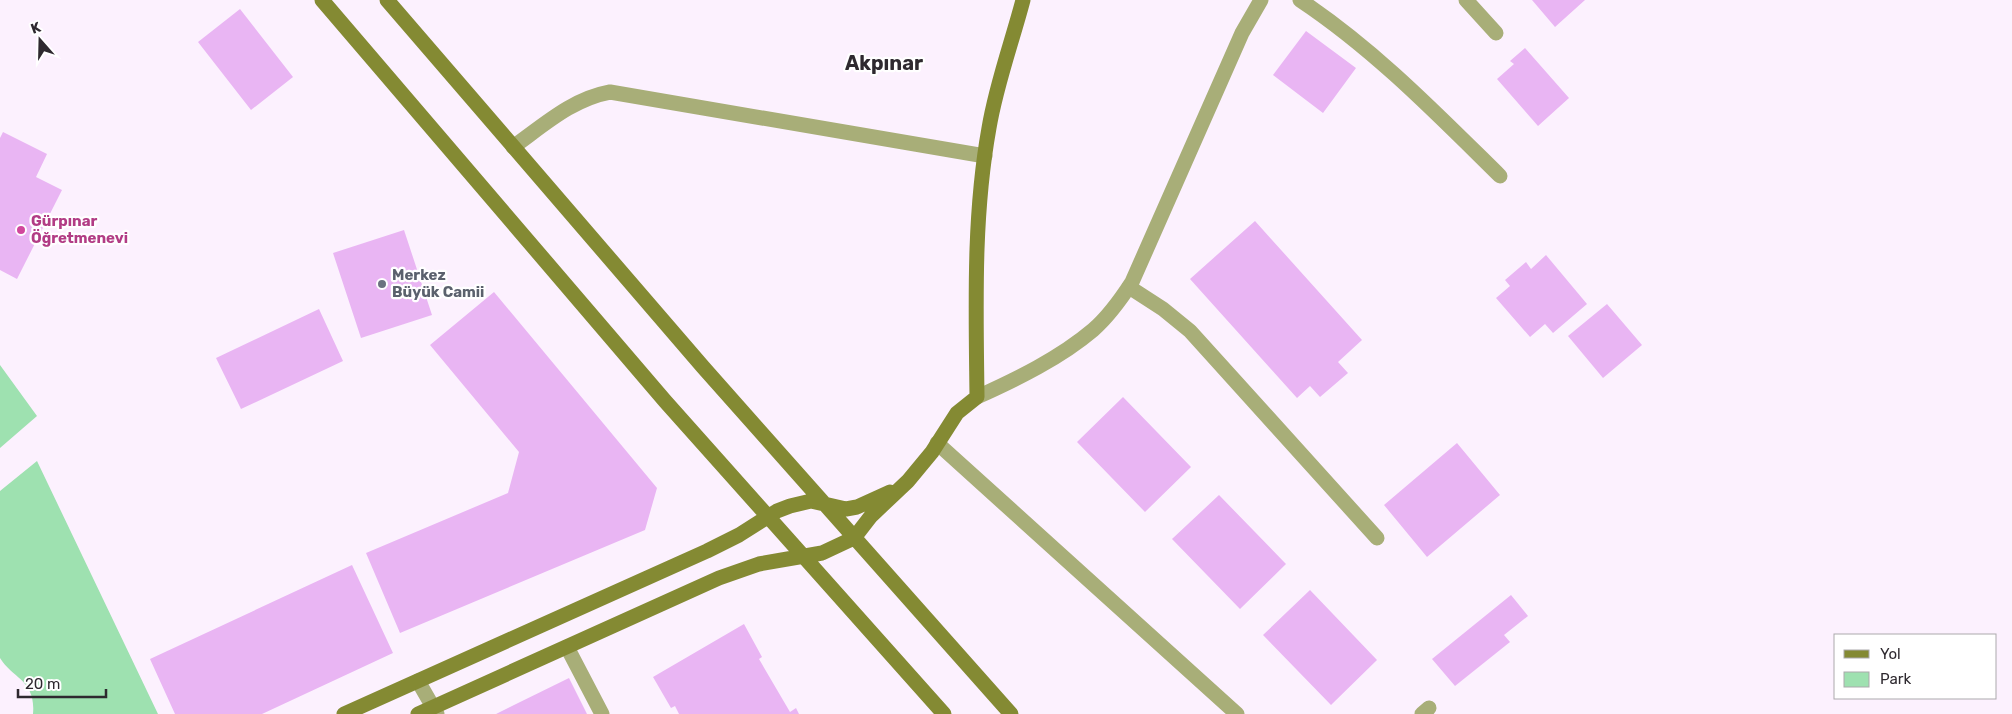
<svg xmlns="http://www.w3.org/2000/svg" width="2012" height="714" font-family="Rubik,sans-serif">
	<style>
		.green { fill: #9ee1b0 }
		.building { fill: #e9b5f3 }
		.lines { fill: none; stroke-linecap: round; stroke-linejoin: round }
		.lane { stroke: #a8ae78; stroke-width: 15 }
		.street { stroke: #a8ae78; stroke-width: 15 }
		.secondary { stroke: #848a33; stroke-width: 15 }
		.hotel-dot { fill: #d1479c; stroke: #fff; stroke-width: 2 }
		.worship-dot { fill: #6b7280; stroke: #fff; stroke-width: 2 }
		.labels { text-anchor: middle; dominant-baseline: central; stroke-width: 4.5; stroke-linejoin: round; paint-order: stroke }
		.hotel-label { font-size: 15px; font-weight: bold; fill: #b23c85; stroke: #fff; text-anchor: start }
		.worship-label { font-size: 15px; font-weight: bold; fill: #5b616d; stroke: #fff; text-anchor: start }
		.district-label { font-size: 20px; font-weight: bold; fill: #2e292f; stroke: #fff }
	</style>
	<rect width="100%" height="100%" fill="#fcf1fe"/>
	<path class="green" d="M0 365 37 416 0 448Z
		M37 461 158 714H33C36 680 13 679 0 658V491Z"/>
	<path class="building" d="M1532 0H1585L1555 27Z
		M240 9 293 77 251 110 198 42Z
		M1306 31 1356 68 1323 113 1273 75Z
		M1525 48 1569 98 1538 126 1497 79 1514 64 1510 61Z
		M3 132 47 154 36 177 62 190 17 279 0 270V138Z
		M1255 221 1362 340 1338 362 1348 373 1320 397 1310 386 1297 398 1190 279Z
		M404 230 432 315 361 338 333 253Z
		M1546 255 1587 304 1553 333 1545 324 1530 337 1496 298 1510 286 1505 280 1526 262 1531 269Z
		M494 292 657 488 645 530 400 633 366 553 508 493 519 452 430 345Z
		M1607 304 1642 345 1603 378 1568 336Z
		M319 309 343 361 241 409 216 358Z
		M1123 397 1191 467 1145 512 1077 442Z
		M1457 443 1500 495 1427 557 1384 505Z
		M1219 495 1286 564 1240 609 1172 539Z
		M352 565 393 653 262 714H175L150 659Z
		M1310 590 1377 660 1331 705 1263 635Z
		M1511 595 1528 616 1504 635 1510 642 1455 686 1432 659Z
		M744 624 762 657 759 659 790 712 796 708 799 714H679L675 706 671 708 653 677Z
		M569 678 587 714H496L514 705Z"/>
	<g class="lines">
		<path class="lane" d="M1300 0C1375 50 1436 113 1500 176
			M1466 0 1496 33
			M1129 287 1163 309 1190 331 1377 538
			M937 443 1237 714
			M1422 714 1429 708"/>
		<path class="street" d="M513 147C544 125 572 99 610 92L985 156
			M977 397C1017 379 1060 358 1093 330 1109 316 1121 299 1132 282L1227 67 1242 33 1261 0
			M567 647 602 714
			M418 681 437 714"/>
		<path class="secondary" d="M322 0 665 401 944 714
			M387 0 703 367 1011 714
			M344 714 707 551 739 535 777 511 790 506 811 501 846 509 857 507 890 492
			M418 714 719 578 759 564 822 553 854 538 871 516 908 481 932 452 957 413 977 397C976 307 973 217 989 128 996 85 1012 42 1023 0"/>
	</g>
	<circle class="hotel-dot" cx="21" cy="230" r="5"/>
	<circle class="worship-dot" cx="382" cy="284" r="5"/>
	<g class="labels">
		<g class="hotel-label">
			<text x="31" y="221">Gürpınar<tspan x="31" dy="17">Öğretmenevi</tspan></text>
		</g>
		<g class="worship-label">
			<text x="392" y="275">Merkez<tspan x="392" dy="17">Büyük Camii</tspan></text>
		</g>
		<g class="district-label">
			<text x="884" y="63">Akpınar</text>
		</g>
	</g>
	<rect x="1834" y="634" width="162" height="65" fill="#ffffff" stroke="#aba9ac"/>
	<rect x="1844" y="650" width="25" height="8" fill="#848a33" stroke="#aba9ac"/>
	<text x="1880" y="659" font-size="15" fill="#2e292f">Yol</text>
	<rect x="1844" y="672" width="25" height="15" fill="#9ee1b0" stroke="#aba9ac"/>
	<text x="1880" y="684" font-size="15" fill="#2e292f">Park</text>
	<g transform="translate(40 40) rotate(340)" stroke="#ffffff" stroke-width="4" paint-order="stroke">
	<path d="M0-4L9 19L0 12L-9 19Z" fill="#2e292f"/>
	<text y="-8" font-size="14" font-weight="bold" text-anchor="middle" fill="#2e292f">K</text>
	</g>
	<path d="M18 689v8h88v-8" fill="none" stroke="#2e292f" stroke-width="2.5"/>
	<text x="25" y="689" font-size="15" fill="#2e292f" stroke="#ffffff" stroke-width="4" paint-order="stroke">20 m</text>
</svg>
